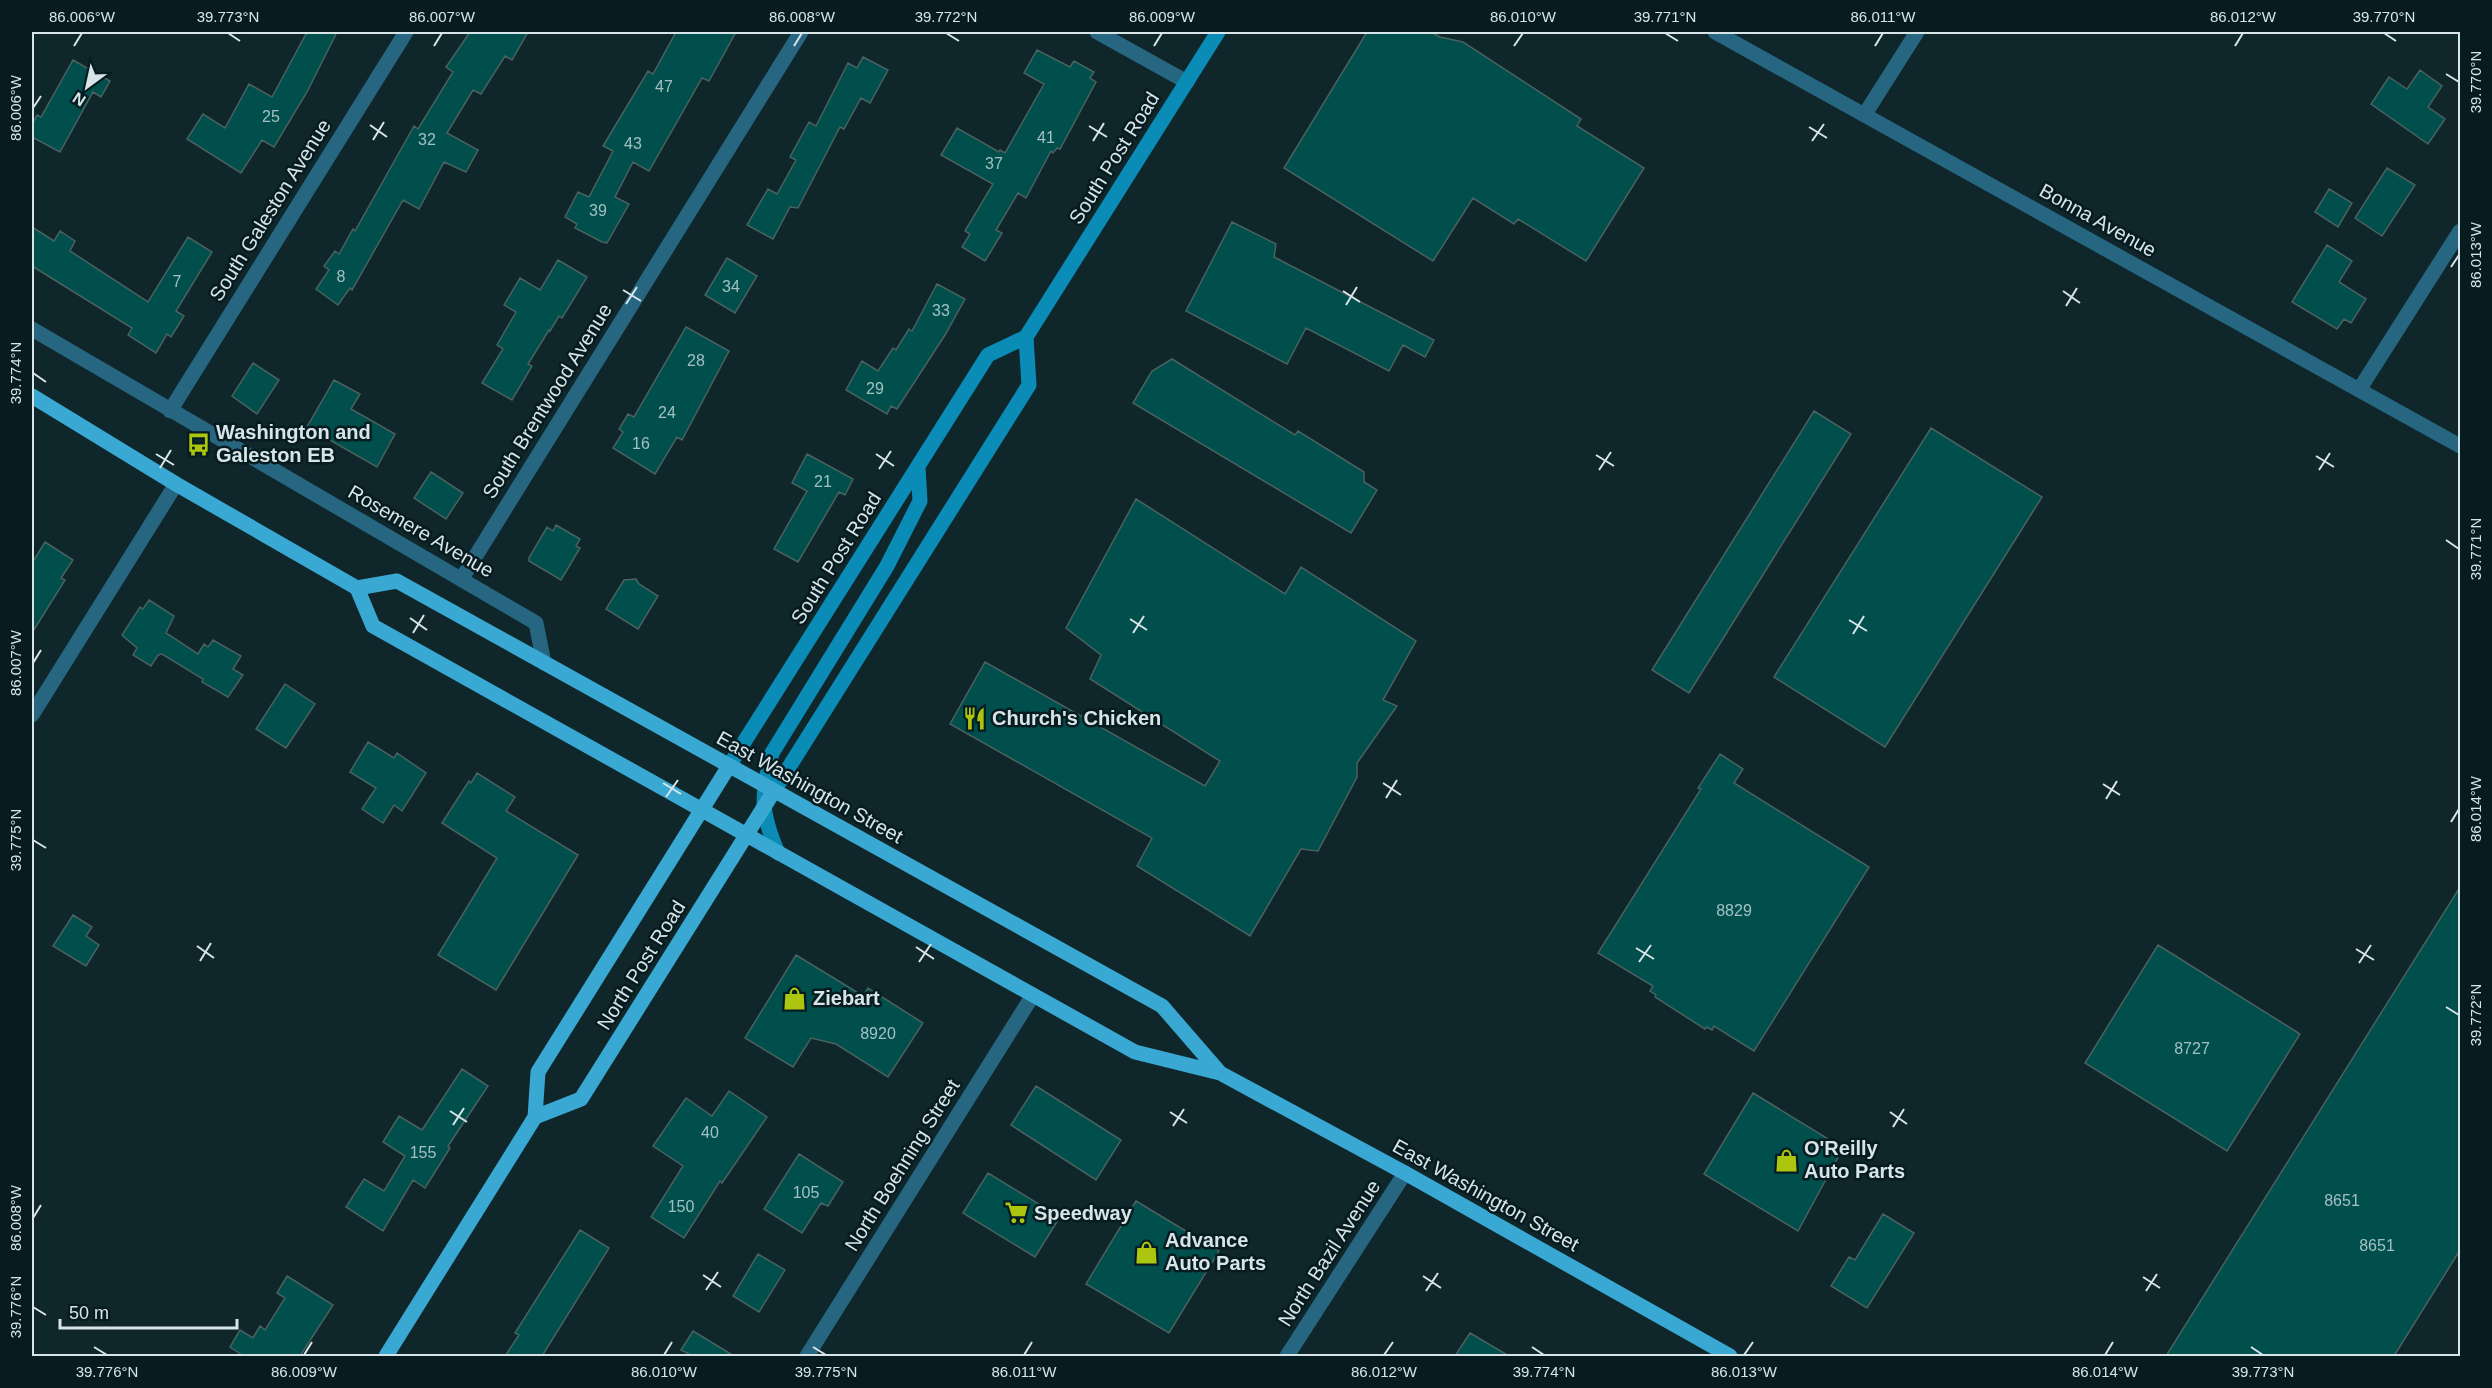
<svg xmlns="http://www.w3.org/2000/svg" width="2492" height="1388" font-family="Helvetica,sans-serif">
	<style>
		.building { fill: #004f4d; stroke: #496260; stroke-width: 1.5 }
		.lines { fill: none; stroke-linecap: round; stroke-linejoin: round }
		.street { stroke: #266680; stroke-width: 15 }
		.secondary { stroke: #0a8cb7; stroke-width: 15 }
		.primary { stroke: #39a8d3; stroke-width: 15 }
		.ticks { fill: none; stroke: #d8e5e8; stroke-width: 2 }
		.labels { text-anchor: middle; dominant-baseline: central; stroke-width: 5; stroke-linejoin: round; paint-order: stroke }
		.number-label { font-size: 16px; fill: #a2c0c1 }
		.street-label { font-size: 20px; fill: #d8e5e8; stroke: #061c20 }
		.poi-label { font-size: 20px; font-weight: bold; fill: #d8e5e8; stroke: #061c20; text-anchor: start }
		.neatline { fill: none; stroke: #d8e5e8; stroke-width: 2 }
		.ticks-label { font-size: 15px; text-anchor: middle; fill: #d8e5e8 }
	</style>
	<rect width="100%" height="100%" fill="#0f262a"/>
	<path class="building" d="M307 32H337L307 92 274 147 262 140 241 173 187 139 203 114 225 128 249 84 272 97Z
		M470 32H528L512 60 505 56 481 94 473 90 447 133 478 150 466 172 444 162 419 209 403 200 352 290 350 288 338 305 316 289 329 270 324 266 335 251 339 254 353 229 355 231 414 126 418 129 453 72 446 67Z
		M676 32H736L709 81 702 78 649 171 633 162 615 197 629 204 607 243 602 242 575 228 577 224 565 217 578 192 589 197 613 151 603 146 648 71 653 74Z
		M1367 32H1431L1440 37 1463 42 1581 119 1577 126 1644 168 1586 261 1518 219 1514 224 1473 198 1433 261 1284 168Z
		M1037 50 1070 67 1074 61 1094 72 1090 78 1096 82 1060 149 1057 148 1053 153 1051 151 1026 198 1018 193 996 230 1002 233 985 261 962 247 970 234 965 231 993 184 941 155 957 128 999 152 1000 150 1005 153 1044 84 1024 73Z
		M863 57 888 70 870 103 861 98 844 129 840 127 798 208 790 207 773 239 747 225 768 189 777 194 796 160 790 157 809 122 816 126 848 63 857 68Z
		M73 60 110 81 101 97 93 92 60 152 32 137V125L37 115 41 117Z
		M2420 70 2442 86 2428 107 2445 119 2428 144 2371 104 2389 77 2407 89Z
		M2387 168 2415 185 2382 236 2355 218Z
		M2329 189 2352 203 2338 227 2315 212Z
		M1232 222 1276 244 1274 257 1434 340 1425 357 1403 345 1389 371 1306 328 1287 364 1186 311Z
		M32 227 54 241 60 231 75 241 70 251 148 302 188 237 212 252 176 311 184 316 171 337 167 334 156 353 128 335 132 328 32 266Z
		M2327 245 2352 261 2339 282 2366 299 2351 323 2344 319 2337 329 2292 302Z
		M727 258 757 276 735 313 705 295Z
		M558 260 587 277 562 318 559 316 550 331 549 330 528 364 532 366 512 400 482 383 503 349 497 345 516 312 504 305 520 278 540 290Z
		M937 284 965 299 945 335 897 409 891 406 887 414 846 390 862 361 878 371 893 348 896 350 909 329 912 331Z
		M686 327 729 351 682 440 677 437 655 474 613 448 623 432 619 429 628 414 634 417Z
		M1172 359 1295 435 1298 431 1364 472V482L1377 490 1351 533 1133 403 1152 371Z
		M253 363 279 380 257 414 232 396Z
		M334 380 360 394 351 409 395 434 377 467 307 427Z
		M1814 411 1851 434 1689 693 1652 670Z
		M1931 428 2042 497 1885 747 1774 677Z
		M807 454 853 479 845 495 839 492 798 562 774 549 807 491 792 483Z
		M431 472 463 493 446 519 414 498Z
		M1136 499 1285 594 1301 567 1416 641 1383 700 1397 706 1357 763V777L1318 851 1301 849 1250 936 1137 866 1152 838 950 724 985 662 1205 786 1220 761 1090 679 1101 655 1066 628Z
		M556 525 580 539 576 546 580 548 561 580 529 561V558L547 527 553 531Z
		M45 542 73 560 61 578 65 580 32 633V563Z
		M636 579 639 584 658 596 638 629 606 609 624 580Z
		M149 600 174 616 166 633 198 654 204 644 208 647 213 640 241 656 233 669 243 675 228 697 202 682 203 679 162 654 158 655 151 666 133 655 137 648 122 635 140 607 143 609Z
		M285 684 315 704 286 748 256 729Z
		M368 742 394 758 397 753 426 773 402 811 394 805 383 823 362 809 376 788 350 772Z
		M1720 754 1743 769 1734 783 1869 867 1754 1051 1714 1026 1712 1030 1707 1027 1705 1029 1655 997 1656 995 1650 991 1653 986 1598 953 1701 789 1698 788Z
		M477 773 515 797 506 811 578 855 496 990 438 955 497 858 442 823 469 781 471 783Z
		M2460 887V1250L2394 1356H2166Z
		M73 915 92 927 86 936 99 945 86 966 53 946Z
		M2158 945 2300 1034 2227 1151 2085 1063Z
		M796 955 863 996 868 988 923 1023 888 1077 836 1044 811 1038 793 1067 745 1038Z
		M462 1069 488 1086 448 1146 450 1148 425 1188 413 1180 383 1231 346 1207 364 1179 384 1191 405 1156 383 1142 399 1116 422 1130Z
		M1036 1086 1121 1140 1096 1180 1011 1125Z
		M729 1091 767 1117 722 1183 720 1181 684 1238 651 1217 683 1166 653 1146 686 1098 712 1116Z
		M1753 1093 1843 1148 1798 1231 1704 1174Z
		M799 1154 843 1182 828 1206 821 1203 802 1233 764 1209Z
		M988 1173 1060 1217 1035 1257 963 1213Z
		M1136 1201 1219 1251 1169 1333 1086 1284Z
		M1883 1214 1914 1233 1867 1308 1831 1286 1849 1257 1855 1260Z
		M580 1230 609 1248 542 1356H505L519 1335 515 1333Z
		M758 1254 785 1270 759 1312 733 1296Z
		M287 1276 333 1305 300 1356H241L242 1355 230 1347 240 1330 253 1338 260 1326 265 1330 285 1298 277 1293Z
		M693 1331 734 1356H693L681 1350Z
		M1470 1333 1509 1356H1455Z"/>
	<g class="lines">
		<path class="street" d="M1097 32 1187 82
			M1715 32 2460 446
			M1865 114 1917 32
			M32 329 536 623 544 663
			M2359 390 2460 231
			M170 411 406 32
			M462 578 801 32
			M32 715 176 484
			M807 1356 1033 995
			M1287 1356 1405 1173"/>
		<path class="secondary" d="M729 766 988 355 1026 337 1218 32
			M774 791 1029 385 1026 337
			M778 853C760 811 761 797 772 753L887 566 920 501 918 467"/>
		<path class="primary" d="M32 396 176 484 357 588 373 626 1135 1052 1220 1073 1405 1173 1730 1356
			M357 588 397 581 1162 1006 1220 1073
			M535 1117 581 1099 774 791
			M386 1356 535 1117 538 1072 729 766"/>
	</g>
	<path class="ticks" d="M228 33 240 41M946 33 959 41M1665 33 1678 41M2384 33 2396 41M74 46 82 33M434 46 442 33M794 46 802 33M1154 46 1162 33M1514 46 1523 33M1875 46 1883 33M2235 46 2243 33M2446 74 2459 82M33 108 41 96M370 125 387 137M1089 126 1107 137M1809 127 1827 138M373 140 384 122M1093 141 1104 123M1812 141 1824 124M2451 267 2459 255M623 290 641 301M1343 291 1360 302M2063 291 2080 303M626 304 637 287M1346 305 1357 287M2066 306 2077 288M33 373 46 382M156 454 174 465M876 454 894 466M1596 455 1614 466M2316 456 2334 467M160 468 171 450M879 469 891 451M1599 470 1611 452M2319 470 2330 453M2446 540 2459 549M410 618 427 630M1130 619 1147 630M1849 620 1867 631M413 633 424 615M1133 633 1144 616M1853 634 1864 616M33 663 41 650M663 783 681 794M1383 783 1401 795M2103 784 2120 795M666 797 678 780M1386 798 1397 780M2106 799 2117 781M2451 822 2459 809M33 840 46 848M197 946 214 958M916 947 934 959M1636 948 1654 959M2356 949 2374 960M200 961 211 943M919 962 931 944M1639 962 1651 945M2359 963 2371 945M2446 1007 2459 1015M450 1111 467 1122M1170 1112 1187 1123M1890 1112 1907 1124M453 1125 464 1108M1173 1126 1184 1109M1893 1127 1904 1109M33 1218 41 1205M703 1275 721 1287M1423 1276 1441 1288M2143 1277 2160 1288M706 1290 718 1272M1426 1291 1438 1273M2146 1291 2157 1274M33 1307 46 1315M94 1347 107 1355M813 1347 826 1355M1532 1347 1544 1355M2251 1347 2263 1355M304 1355 312 1342M664 1355 672 1342M1024 1355 1032 1342M1384 1355 1393 1342M1744 1355 1753 1342M2105 1355 2113 1342"/>
	<defs>
		<symbol id="bus-bare" viewBox="-9 -9 18 18"><path d="M-5-6H5V4H4V6H2V4H-2V6H-4V4H-5ZM-3.5-4V0h7V-4ZM-3.5 1.2v1.5H-2V1.2ZM2 1.2v1.5H3.5V1.2Z" fill="#acc610" stroke="#061c20" stroke-width="2.5" paint-order="stroke"/></symbol>
		<symbol id="restaurant-bare" viewBox="-9 -9 18 18"><path d="M-5-6h1v4h1v-4h1v4h1v-4h1v5L-1.5 .5V6h-2V.5L-5-1ZM5-6V6H3V1.5H1.5Q1.5-4 5-6Z" fill="#acc610" stroke="#061c20" stroke-width="2.5" paint-order="stroke"/></symbol>
		<symbol id="shop-bare" viewBox="-9 -9 18 18"><path d="M-5-2.5h2.3a2.7 3.5 0 0 1 5.4 0H5L5.5 6h-11ZM-1.5-2.5h3a1.5 2.3 0 0 0-3 0Z" fill="#acc610" stroke="#061c20" stroke-width="2.5" paint-order="stroke"/></symbol>
		<symbol id="supermarket-bare" viewBox="-9 -9 18 18"><path d="M-6-5.5h2.5l.6 2H6L4.5 2H-2.5L-4.4-4H-6ZM-1.5 3.2a1.3 1.3 0 1 0 .1 0ZM3 3.2a1.3 1.3 0 1 0 .1 0Z" fill="#acc610" stroke="#061c20" stroke-width="2.5" paint-order="stroke"/></symbol>
	</defs>
	<g fill-rule="evenodd">
		<use href="#bus-bare" x="182" y="428" width="33" height="33"/>
		<use href="#restaurant-bare" x="958" y="702" width="33" height="33"/>
		<use href="#shop-bare" x="778" y="982" width="33" height="33"/>
		<use href="#shop-bare" x="1770" y="1144" width="33" height="33"/>
		<use href="#supermarket-bare" x="1000" y="1196" width="33" height="33"/>
		<use href="#shop-bare" x="1130" y="1236" width="33" height="33"/>
	</g>
	<g class="labels">
		<g class="number-label">
			<text x="664" y="86">47</text>
			<text x="271" y="116">25</text>
			<text x="1046" y="137">41</text>
			<text x="427" y="139">32</text>
			<text x="633" y="143">43</text>
			<text x="994" y="163">37</text>
			<text x="598" y="210">39</text>
			<text x="341" y="276">8</text>
			<text x="177" y="281">7</text>
			<text x="731" y="286">34</text>
			<text x="941" y="310">33</text>
			<text x="696" y="360">28</text>
			<text x="875" y="388">29</text>
			<text x="667" y="412">24</text>
			<text x="641" y="443">16</text>
			<text x="823" y="481">21</text>
			<text x="1734" y="910">8829</text>
			<text x="878" y="1033">8920</text>
			<text x="2192" y="1048">8727</text>
			<text x="710" y="1132">40</text>
			<text x="423" y="1152">155</text>
			<text x="806" y="1192">105</text>
			<text x="2342" y="1200">8651</text>
			<text x="681" y="1206">150</text>
			<text x="2377" y="1245">8651</text>
		</g>
		<g class="street-label">
			<text transform="translate(1114 158) rotate(-58)">South Post Road</text>
			<text transform="translate(270 210) rotate(-58)">South Galeston Avenue</text>
			<text transform="translate(2098 220) rotate(29)">Bonna Avenue</text>
			<text transform="translate(547 401) rotate(-58)">South Brentwood Avenue</text>
			<text transform="translate(421 531) rotate(30)">Rosemere Avenue</text>
			<text transform="translate(836 558) rotate(-58)">South Post Road</text>
			<text transform="translate(810 787) rotate(29)">East Washington Street</text>
			<text transform="translate(641 965) rotate(-58)">North Post Road</text>
			<text transform="translate(902 1165) rotate(-58)">North Boehning Street</text>
			<text transform="translate(1486 1195) rotate(29)">East Washington Street</text>
			<text transform="translate(1329 1253) rotate(-57)">North Bazil Avenue</text>
		</g>
		<g class="poi-label">
			<text x="216" y="432">Washington and<tspan x="216" dy="23">Galeston EB</tspan></text>
			<text x="992" y="718">Church's Chicken</text>
			<text x="813" y="998">Ziebart</text>
			<text x="1804" y="1148">O'Reilly<tspan x="1804" dy="23">Auto Parts</tspan></text>
			<text x="1034" y="1213">Speedway</text>
			<text x="1165" y="1240">Advance<tspan x="1165" dy="23">Auto Parts</tspan></text>
		</g>
	</g>
	<rect width="2492" height="1388" fill="none" stroke="#061c20" stroke-width="66"/>
	<g transform="translate(87 87) rotate(213)" stroke="#061c20" stroke-width="4.5" paint-order="stroke">
	<path d="M0-4.5L10 22L0 15L-10 22Z" fill="#d8e5e8"/>
	<text y="-9" font-size="16" font-weight="bold" text-anchor="middle" fill="#d8e5e8">N</text>
	</g>
	<path d="M60 1319v9h177v-9" fill="none" stroke="#d8e5e8" stroke-width="3"/>
	<text x="69" y="1319" font-size="18" fill="#d8e5e8" stroke="#061c20" stroke-width="4.5" paint-order="stroke">50 m</text>
	<rect x="33" y="33" width="2426" height="1322" class="neatline"/>
	<g class="ticks-label">
		<text x="82" y="22">86.006°W</text>
		<text x="228" y="22">39.773°N</text>
		<text x="442" y="22">86.007°W</text>
		<text x="802" y="22">86.008°W</text>
		<text x="946" y="22">39.772°N</text>
		<text x="1162" y="22">86.009°W</text>
		<text x="1523" y="22">86.010°W</text>
		<text x="1665" y="22">39.771°N</text>
		<text x="1883" y="22">86.011°W</text>
		<text x="2243" y="22">86.012°W</text>
		<text x="2384" y="22">39.770°N</text>
		<text transform="translate(2476 82) rotate(-90)" y="5">39.770°N</text>
		<text transform="translate(16 108) rotate(-90)" y="5">86.006°W</text>
		<text transform="translate(2476 255) rotate(-90)" y="5">86.013°W</text>
		<text transform="translate(16 373) rotate(-90)" y="5">39.774°N</text>
		<text transform="translate(2476 549) rotate(-90)" y="5">39.771°N</text>
		<text transform="translate(16 663) rotate(-90)" y="5">86.007°W</text>
		<text transform="translate(2476 809) rotate(-90)" y="5">86.014°W</text>
		<text transform="translate(16 840) rotate(-90)" y="5">39.775°N</text>
		<text transform="translate(2476 1015) rotate(-90)" y="5">39.772°N</text>
		<text transform="translate(16 1218) rotate(-90)" y="5">86.008°W</text>
		<text transform="translate(16 1307) rotate(-90)" y="5">39.776°N</text>
		<text x="107" y="1377">39.776°N</text>
		<text x="304" y="1377">86.009°W</text>
		<text x="664" y="1377">86.010°W</text>
		<text x="826" y="1377">39.775°N</text>
		<text x="1024" y="1377">86.011°W</text>
		<text x="1384" y="1377">86.012°W</text>
		<text x="1544" y="1377">39.774°N</text>
		<text x="1744" y="1377">86.013°W</text>
		<text x="2105" y="1377">86.014°W</text>
		<text x="2263" y="1377">39.773°N</text>
	</g>
</svg>
